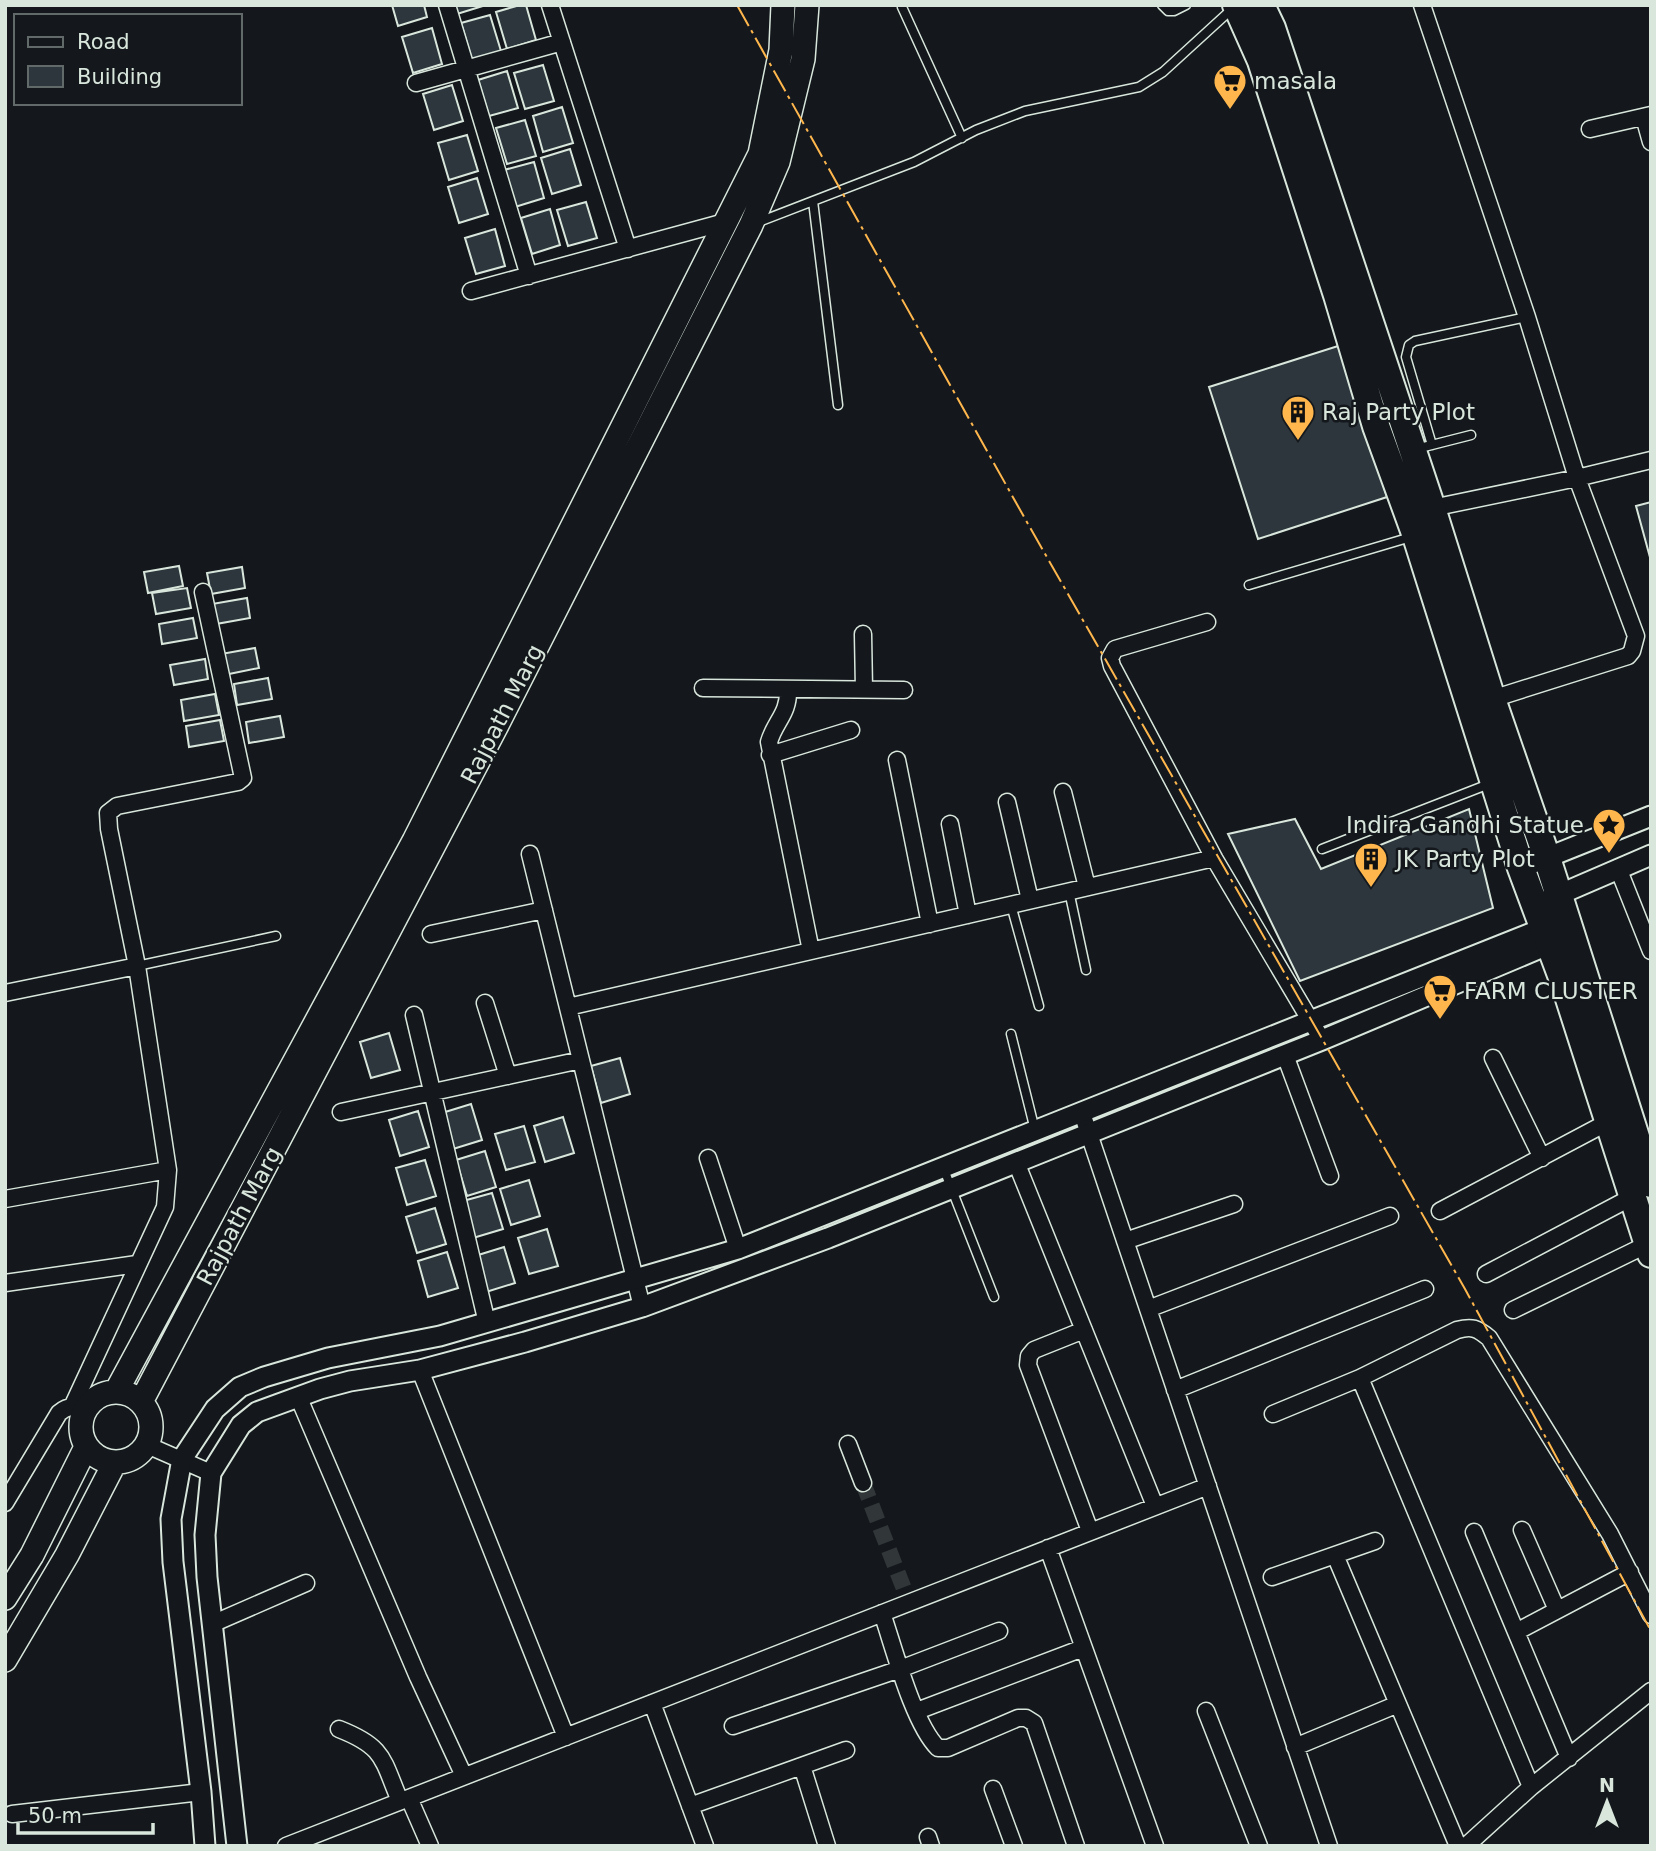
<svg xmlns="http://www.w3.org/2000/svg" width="1656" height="1851" font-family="'DejaVu Sans',sans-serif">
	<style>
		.building { fill: #2c363c; stroke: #d8e6dc; stroke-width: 2 }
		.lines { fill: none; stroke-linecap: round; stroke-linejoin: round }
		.minor-tunnel { stroke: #313739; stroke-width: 16; stroke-dasharray: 16 8; stroke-linecap: butt }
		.service-casing { stroke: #d8e6dc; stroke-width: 11 }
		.minor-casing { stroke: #d8e6dc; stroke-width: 19 }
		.tertiary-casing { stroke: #d8e6dc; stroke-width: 23 }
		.secondary-casing { stroke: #d8e6dc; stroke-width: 26 }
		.primary-casing { stroke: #d8e6dc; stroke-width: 30 }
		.service { stroke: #14181c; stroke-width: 8 }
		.minor { stroke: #14181c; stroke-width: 16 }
		.tertiary { stroke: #14181c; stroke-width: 19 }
		.secondary { stroke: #14181c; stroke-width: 23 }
		.primary { stroke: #14181c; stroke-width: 26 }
		.power { stroke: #ffb74d; stroke-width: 2; stroke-dasharray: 24 5 3.5 5; stroke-linecap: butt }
		.labels { text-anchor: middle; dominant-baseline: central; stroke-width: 5; stroke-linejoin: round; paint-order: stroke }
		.poi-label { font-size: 23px; fill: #d8e6dc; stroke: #14181c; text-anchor: start }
		.street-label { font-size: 23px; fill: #d8e6dc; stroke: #14181c }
	</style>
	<rect width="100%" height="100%" fill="#14181c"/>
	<path class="building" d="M392 5H424L427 17 398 26Z
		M454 5H486L457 14Z
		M520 5H526L536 40 507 49 496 12Z
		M490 15 501 51 472 60 461 23Z
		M432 28 442 64 413 73 402 37Z
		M543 65 554 101 525 109 514 73Z
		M507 71 518 108 489 116 478 80Z
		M452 85 463 121 434 130 423 94Z
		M562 107 573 143 543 152 533 116Z
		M525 120 536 156 507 164 496 128Z
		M467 135 478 171 449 180 438 143Z
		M570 149 581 185 552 194 541 158Z
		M534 162 544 198 515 207 504 170Z
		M477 178 488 214 459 223 448 187Z
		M586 202 597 238 568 246 557 210Z
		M550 209 560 245 532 254 521 218Z
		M495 229 505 266 476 274 465 238Z
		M1338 346 1387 497 1258 539 1209 387Z
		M1651 502V561L1636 506Z
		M179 566 183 586 148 593 144 572Z
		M242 567 245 588 211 594 207 573Z
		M187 588 191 608 156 614 152 593Z
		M247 598 250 618 216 624 212 604Z
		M193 618 197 638 162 644 159 624Z
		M255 648 259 668 224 675 221 654Z
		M205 659 208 679 174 685 170 665Z
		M268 678 272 699 237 705 234 684Z
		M215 694 219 715 184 721 181 700Z
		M280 716 284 737 249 743 246 722Z
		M220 720 224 741 189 747 186 726Z
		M1469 809 1493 908 1300 981 1228 834 1295 819 1321 869Z
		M389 1033 400 1070 371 1078 360 1042Z
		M620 1058 630 1094 601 1103 591 1066Z
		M471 1104 482 1140 453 1149 442 1113Z
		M418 1111 429 1147 400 1156 389 1120Z
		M563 1117 574 1153 545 1162 534 1126Z
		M524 1126 535 1162 506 1170 495 1134Z
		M485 1151 496 1187 467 1196 456 1160Z
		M425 1160 436 1196 407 1205 396 1168Z
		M529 1180 540 1216 511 1225 500 1189Z
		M492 1193 503 1229 473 1238 463 1201Z
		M435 1208 446 1244 417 1253 406 1217Z
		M547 1229 558 1266 529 1274 518 1238Z
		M504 1247 515 1283 486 1292 475 1256Z
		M447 1252 458 1288 428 1297 418 1261Z"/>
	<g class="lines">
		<path class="minor-tunnel" d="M863 1483 904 1589"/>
		<defs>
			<path id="service" d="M1162 5 1168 11H1174L1186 5
				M902 7 962 138
				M813 201 838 405
				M756 223 914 162 976 130 1025 111 1139 87 1163 72 1232 9
				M1432 445 1406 357 1409 345 1415 341 1527 317
				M1416 449 1471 435
				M1249 585 1411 537
				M1322 849 1489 784
				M1069 891 1086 970
				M1011 905 1039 1006
				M137 966 276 936
				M1011 1034 1035 1130
				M943 1167 994 1297"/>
			<path id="minor" d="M447 5 529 276
				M550 5 628 249
				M1422 5 1527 317 1577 478 1636 636 1632 651 1628 656 1492 699
				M416 83 562 42
				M1644 117 1651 142
				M1590 129 1651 115
				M471 291 725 222
				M1432 508 1577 478 1651 460
				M1207 622 1115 649 1110 658 1112 666 1214 858 1322 1040
				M863 634 864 690
				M703 688 904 690
				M788 689C789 714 775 721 769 742L811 951
				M770 755 851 730
				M897 760 930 924
				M1063 792 1087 887
				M1007 802 1030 900
				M950 824 968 915
				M530 854 642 1307
				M1618 868 1651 951
				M431 934 544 910
				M5 993 137 966
				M485 1003 508 1076
				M568 1007 1214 858
				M414 1015 487 1323
				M1285 1055 1330 1176
				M1493 1058 1542 1158
				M341 1112 581 1060
				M1082 1113 1329 1846
				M708 1158 738 1249
				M1016 1162 1155 1506
				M5 1199 168 1170
				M1440 1211 1608 1122
				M1125 1241 1234 1204
				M1486 1274 1632 1197
				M5 1283 137 1264
				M1148 1309 1390 1216
				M1513 1310 1648 1244
				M1084 1330 1034 1350 1029 1356 1028 1365 1090 1531
				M420 1370 566 1737
				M1360 1378 1531 1787
				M1175 1390 1425 1289
				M298 1396 418 1677 464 1776
				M72 1407 165 1207 168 1170 137 966 109 829 108 813 117 806 238 782 243 778 203 592
				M1273 1414 1360 1378 1457 1330C1472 1326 1477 1328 1489 1338L1610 1534 1651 1615
				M848 1444 863 1483
				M147 1445 211 1473
				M5 1503 59 1413C67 1406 74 1405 84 1410
				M1522 1530 1557 1610
				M1474 1532 1569 1758
				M1048 1548 1155 1846
				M1335 1555 1458 1846
				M1272 1577 1375 1541
				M882 1613C894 1648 913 1723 938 1748H948L1018 1718H1026L1034 1723 1076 1846
				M212 1624 306 1583
				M1516 1632 1630 1572
				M652 1703 705 1846
				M917 1711 1083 1648
				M1206 1711 1259 1846
				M733 1726 900 1669 999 1631
				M339 1729C385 1747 382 1759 400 1801
				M1295 1747 1398 1704
				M802 1766 827 1846
				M993 1789 1014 1846
				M409 1798 430 1846
				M690 1806 846 1750
				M12 1814 201 1792
				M928 1837 931 1846
				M286 1846 1208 1486
				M1466 1846 1531 1787 1651 1691"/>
			<path id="tertiary" d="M1521 868 1651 816
				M1549 899 1651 855
				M205 1846 201 1792 173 1562 171 1519 182 1459 215 1409 240 1387 264 1377 328 1358 440 1336 738 1249 1544 928
				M237 1846 207 1577 205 1535 211 1473 241 1425 257 1412 320 1389 350 1381 420 1370 525 1342 642 1307 828 1238 1322 1040 1550 944"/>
			<path id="secondary" d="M117 1390 414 841 760 154 781 50 783 5
				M81 1427a35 35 0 1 1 70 0a35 35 0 1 1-70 0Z
				M141 1402 496 727 751 225 778 162 803 59 807 5
				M5 1598 32 1555 86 1447
				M5 1660 67 1555 115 1462"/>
			<path id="primary" d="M1236 5 1261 61 1337 295 1376 426 1416 536 1521 868 1564 983 1651 1254
				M1261 5 1272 28 1432 508 1492 699 1547 858 1651 1184"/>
		</defs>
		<use href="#service" class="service-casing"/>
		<use href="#minor" class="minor-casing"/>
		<use href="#tertiary" class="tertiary-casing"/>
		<use href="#secondary" class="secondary-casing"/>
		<use href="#primary" class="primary-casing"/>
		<use href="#service" class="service"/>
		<use href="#minor" class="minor"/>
		<use href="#tertiary" class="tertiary"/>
		<use href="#secondary" class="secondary"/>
		<use href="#primary" class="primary"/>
		<path class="power" d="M737 5 1028 524 1465 1289 1651 1631"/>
	</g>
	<defs>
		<symbol id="supermarket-pin" viewBox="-11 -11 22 30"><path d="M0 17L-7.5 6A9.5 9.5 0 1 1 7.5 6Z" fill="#ffb74d" stroke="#14181c"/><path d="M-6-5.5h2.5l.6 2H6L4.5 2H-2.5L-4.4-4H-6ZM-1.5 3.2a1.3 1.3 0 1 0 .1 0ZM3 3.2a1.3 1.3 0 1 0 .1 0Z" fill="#111"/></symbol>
		<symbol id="building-pin" viewBox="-11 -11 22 30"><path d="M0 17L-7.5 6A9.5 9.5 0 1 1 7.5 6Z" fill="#ffb74d" stroke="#14181c"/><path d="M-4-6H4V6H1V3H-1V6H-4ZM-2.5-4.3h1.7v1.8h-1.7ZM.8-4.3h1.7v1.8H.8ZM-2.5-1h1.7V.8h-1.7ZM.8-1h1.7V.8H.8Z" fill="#111"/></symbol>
		<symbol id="sight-pin" viewBox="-11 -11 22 30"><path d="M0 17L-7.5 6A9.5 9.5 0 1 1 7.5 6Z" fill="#ffb74d" stroke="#14181c"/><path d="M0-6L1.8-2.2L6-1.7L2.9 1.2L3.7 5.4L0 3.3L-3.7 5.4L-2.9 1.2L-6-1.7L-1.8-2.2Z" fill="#111"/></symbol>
	</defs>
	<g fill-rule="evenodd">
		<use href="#supermarket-pin" x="1211" y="62" width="38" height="52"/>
		<use href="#building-pin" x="1279" y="393" width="38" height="52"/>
		<use href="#sight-pin" x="1590" y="806" width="38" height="52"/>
		<use href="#building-pin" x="1352" y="840" width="38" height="52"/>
		<use href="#supermarket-pin" x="1421" y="972" width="38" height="52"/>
	</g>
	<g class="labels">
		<g class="poi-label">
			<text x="1254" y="81">masala</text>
			<text x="1322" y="412">Raj Party Plot</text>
			<text x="1584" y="825" text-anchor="end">Indira Gandhi Statue</text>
			<text x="1396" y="859">JK Party Plot</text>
			<text x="1464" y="991">FARM CLUSTER</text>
		</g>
		<g class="street-label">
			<text transform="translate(502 714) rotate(-63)">Rajpath Marg</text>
			<text transform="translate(239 1216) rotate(-62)">Rajpath Marg</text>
		</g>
	</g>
	<rect width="1656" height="1851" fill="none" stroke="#d8e6dc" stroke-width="14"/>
	<rect x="14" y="14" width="228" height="91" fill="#14181c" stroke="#626a69" stroke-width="2"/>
	<rect x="28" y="37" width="35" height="10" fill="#14181c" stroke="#626a69" stroke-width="2"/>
	<text x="77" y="49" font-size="21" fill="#d8e6dc">Road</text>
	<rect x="28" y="66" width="35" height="21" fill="#2c363c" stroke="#626a69" stroke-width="2"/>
	<text x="77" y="84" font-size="21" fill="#d8e6dc">Building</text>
	<g transform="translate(1607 1802)" stroke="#14181c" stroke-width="5" paint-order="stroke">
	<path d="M0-5L12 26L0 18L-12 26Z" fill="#d8e6dc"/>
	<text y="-10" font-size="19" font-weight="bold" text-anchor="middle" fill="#d8e6dc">N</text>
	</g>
	<path d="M18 1823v10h135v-10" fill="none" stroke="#d8e6dc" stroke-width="3.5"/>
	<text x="28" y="1823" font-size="21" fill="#d8e6dc" stroke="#14181c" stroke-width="5" paint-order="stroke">50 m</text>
</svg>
